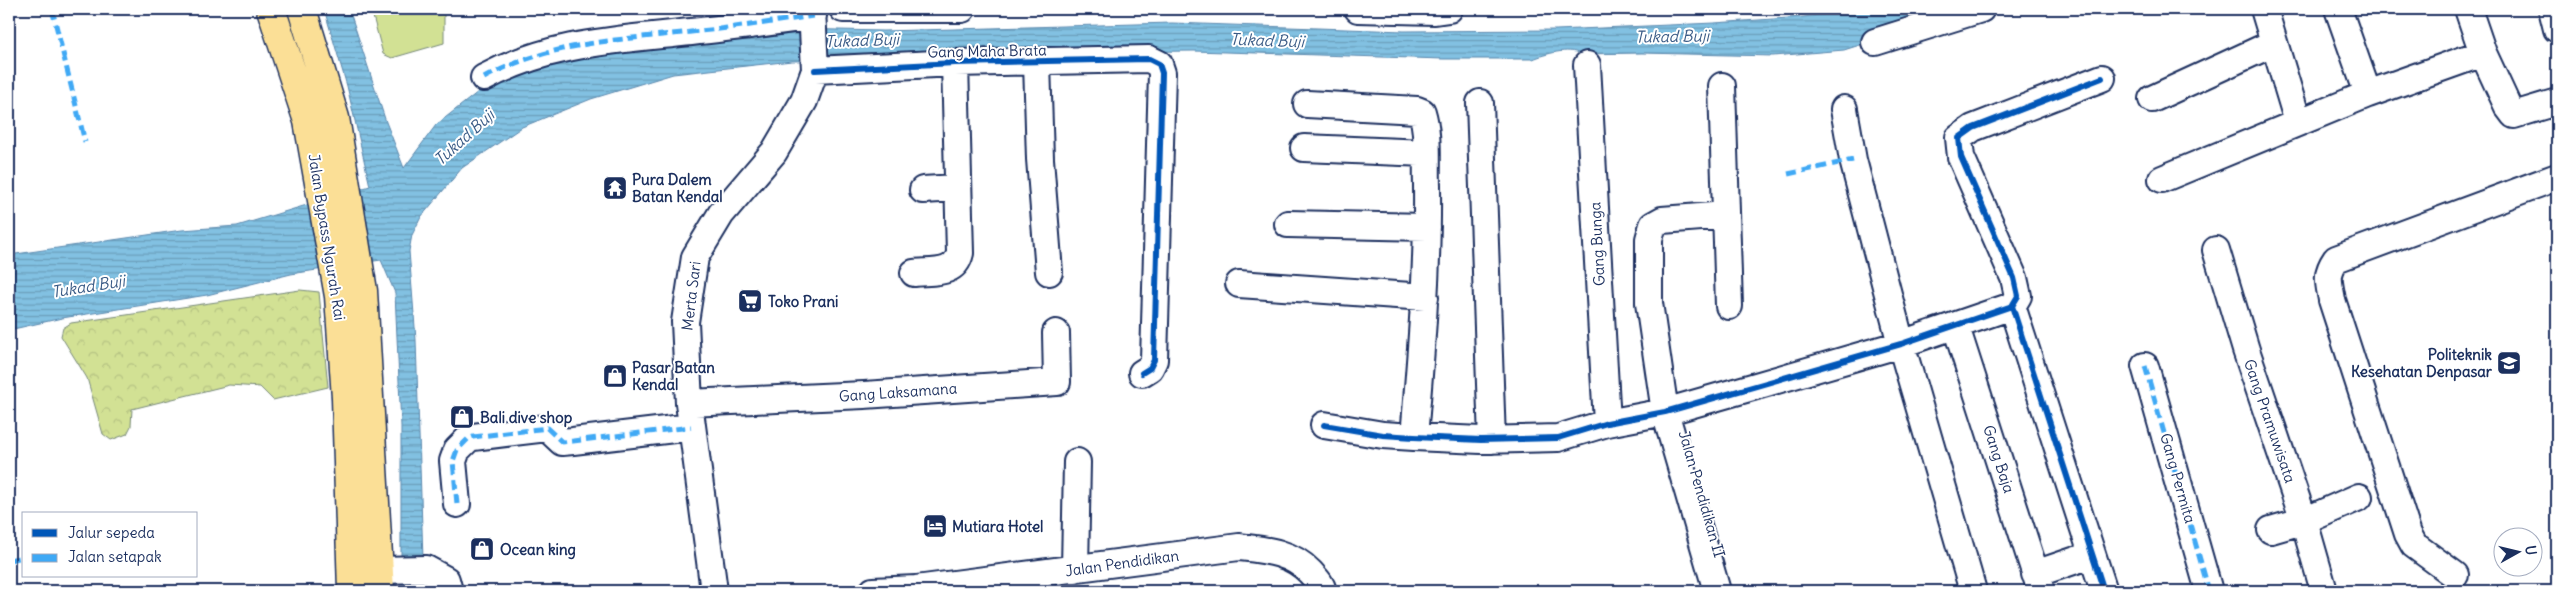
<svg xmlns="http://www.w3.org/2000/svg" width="2566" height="600" font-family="Delius,sans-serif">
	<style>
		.grass { fill: #d2e194; stroke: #768879 }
		.forest { fill: url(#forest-crowns); stroke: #768879 }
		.water { fill: url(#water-rules); stroke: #5987ad }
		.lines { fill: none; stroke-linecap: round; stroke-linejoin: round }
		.minor-casing { stroke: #1b2f5e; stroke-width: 30 }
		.highway-casing { stroke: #1b2f5e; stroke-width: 31 }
		.minor { stroke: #fff; stroke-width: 26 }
		.highway { stroke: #fbdf96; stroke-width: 28 }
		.quiet { stroke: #3fa9f5; stroke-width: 5; stroke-dasharray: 10 5; stroke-linecap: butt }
		.cycleway-casing { stroke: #fff; stroke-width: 9 }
		.cycleway { stroke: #0057b8; stroke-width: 6 }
		.labels { text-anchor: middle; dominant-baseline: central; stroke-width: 4; stroke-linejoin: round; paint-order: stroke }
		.street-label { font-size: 15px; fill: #1b2f5e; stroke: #fff }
		.poi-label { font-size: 15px; font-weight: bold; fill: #1b2f5e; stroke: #fff; text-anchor: start }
		.water-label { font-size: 16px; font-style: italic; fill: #3a5b86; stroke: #fff }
	</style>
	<defs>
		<pattern id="forest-crowns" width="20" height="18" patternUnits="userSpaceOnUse" patternTransform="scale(1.25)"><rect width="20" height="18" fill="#d2e194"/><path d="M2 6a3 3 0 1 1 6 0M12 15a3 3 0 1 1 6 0" fill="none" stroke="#b4c182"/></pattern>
		<pattern id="water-rules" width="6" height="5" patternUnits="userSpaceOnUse" patternTransform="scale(1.25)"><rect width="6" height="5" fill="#82c1e2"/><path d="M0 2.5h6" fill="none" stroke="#6a9dba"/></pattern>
	</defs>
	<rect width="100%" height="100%" fill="#fff"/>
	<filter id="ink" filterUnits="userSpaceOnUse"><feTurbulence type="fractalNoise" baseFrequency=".02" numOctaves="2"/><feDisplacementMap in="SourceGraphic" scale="10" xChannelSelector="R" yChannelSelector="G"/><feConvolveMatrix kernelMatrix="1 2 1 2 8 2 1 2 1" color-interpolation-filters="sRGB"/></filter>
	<g filter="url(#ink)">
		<path class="grass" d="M371 9H444V43L392 58 383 54Z"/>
		<path class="forest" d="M300 290 319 292 328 387 273 400 260 387 229 385 132 409 131 426 127 434 111 440 103 434 87 378 61 336 63 328 71 323Z"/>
		<path class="water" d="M324 9H349L386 122 404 168 436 125 483 88 560 60 794 29 883 31 1172 23 1404 31 1556 30 1714 23 1803 17 1872 9H1974L1844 50 1773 56 1642 53 1580 54C1569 47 1545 54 1533 59H1443L1194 51 1088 52 954 58 792 61 673 74 591 99 522 127 462 168 421 217 412 235 409 251 416 340 424 591H401V426L395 293 381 260 291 274 207 295 62 318 9 330V255L182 230 237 226 370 186 347 86Z"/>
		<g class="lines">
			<defs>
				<path id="minor" d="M843 9H962
					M1358 9 1435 11 1449 9
					M2264 9 2298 122
					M2338 9 2368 94
					M2468 9 2483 53 2508 107 2514 115 2557 102
					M2552 9 2557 29
					M1875 42 1981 9
					M1037 63 1040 159 1049 272
					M1587 65 1607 423
					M815 70 955 63 1149 59 1159 64 1162 73 1154 360 1150 368 1142 373
					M484 78C550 42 618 40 691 32 732 28 772 22 813 16
					M2102 78 1973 128 1959 138 1961 157 2014 278 2018 296 2012 306 2104 591
					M1722 86 1729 306
					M2152 99 2274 43
					M1480 103 1492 440
					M1307 104 1417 110 1422 112C1429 135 1426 162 1427 185 1428 269 1421 353 1414 437
					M1844 109 1853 160 1901 344 1973 591
					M1304 148 1426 153
					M2162 179 2368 94 2483 53
					M923 190 957 188
					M1288 224 1427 227
					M2216 250 2246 350 2304 521 2324 591
					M914 273C933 271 955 275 960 253L955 63
					M1239 284 1425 297
					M1956 327 2041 591
					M2145 366 2209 591
					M689 403 864 395 1057 382 1056 333
					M1324 425 1383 435 1414 437 1481 440 1558 438 1607 423 1665 412 1756 386 1901 344 2012 306
					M457 504 453 461 457 450 468 439 473 437 547 428 562 442 573 441 691 427
					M2271 530 2309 519 2359 497
					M1075 569 1077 462
					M379 570 426 569 446 580 449 591
					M2035 574 2091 555
					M2455 575 2414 545 2408 534 2332 300C2329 282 2325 275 2336 259L2557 177
					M714 591 689 403 685 322 695 257 721 214 774 152 804 101 815 70 812 9
					M873 591 916 589 1239 547C1266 550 1291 552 1310 572 1316 579 1321 583 1323 591
					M1717 591 1665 412 1649 303V239L1653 225 1662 220 1726 215"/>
				<path id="highway" d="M271 9 308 121 339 296 346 398 352 591
					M302 9 335 118 363 291 380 591"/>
			</defs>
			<use href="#minor" class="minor-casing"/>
			<use href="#highway" class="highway-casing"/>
			<use href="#minor" class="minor"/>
			<use href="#highway" class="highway"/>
			<path class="quiet" d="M52 9 85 142
				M1385 10V9
				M484 78C550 42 618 40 691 32 732 28 772 22 813 16
				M1788 174 1853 160
				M2145 366 2209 591
				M457 504 453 461 457 450 468 439 473 437 547 428 562 442 573 441 691 427
				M9 560 24 557"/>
			<defs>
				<path id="cycleway" d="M815 70 955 63 1149 59 1159 64 1162 73 1154 360 1150 368 1142 373
					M2102 78 1973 128 1959 138 1961 157 2014 278 2018 296 2012 306 2104 591
					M1324 425 1383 435 1414 437 1481 440 1558 438 1607 423 1665 412 1756 386 1901 344 2012 306"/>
			</defs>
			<use href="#cycleway" class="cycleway-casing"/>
			<use href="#cycleway" class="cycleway"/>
		</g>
	</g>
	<defs>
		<symbol id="temple-square" viewBox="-11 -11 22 22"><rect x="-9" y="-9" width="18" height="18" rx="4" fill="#1b2f5e" stroke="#fff"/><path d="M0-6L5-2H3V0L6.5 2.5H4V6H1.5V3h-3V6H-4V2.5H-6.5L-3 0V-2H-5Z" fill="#fff"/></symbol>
		<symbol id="supermarket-square" viewBox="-11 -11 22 22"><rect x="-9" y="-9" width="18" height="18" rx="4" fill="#1b2f5e" stroke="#fff"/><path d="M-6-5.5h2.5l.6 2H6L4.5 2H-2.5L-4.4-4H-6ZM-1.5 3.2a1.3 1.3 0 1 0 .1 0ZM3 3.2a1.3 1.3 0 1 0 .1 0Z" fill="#fff"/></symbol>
		<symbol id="university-square" viewBox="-11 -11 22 22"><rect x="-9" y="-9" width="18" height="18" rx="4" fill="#1b2f5e" stroke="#fff"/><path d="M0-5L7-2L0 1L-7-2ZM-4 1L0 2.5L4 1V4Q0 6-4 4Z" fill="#fff"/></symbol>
		<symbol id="shop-square" viewBox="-11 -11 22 22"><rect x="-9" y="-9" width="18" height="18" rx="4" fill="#1b2f5e" stroke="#fff"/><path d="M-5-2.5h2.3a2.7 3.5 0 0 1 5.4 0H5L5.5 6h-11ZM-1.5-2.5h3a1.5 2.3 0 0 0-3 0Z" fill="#fff"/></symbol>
		<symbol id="hotel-square" viewBox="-11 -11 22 22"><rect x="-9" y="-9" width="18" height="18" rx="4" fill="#1b2f5e" stroke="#fff"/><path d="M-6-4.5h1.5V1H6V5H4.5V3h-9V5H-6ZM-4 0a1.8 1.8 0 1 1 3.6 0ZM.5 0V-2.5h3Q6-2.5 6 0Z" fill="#fff"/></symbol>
	</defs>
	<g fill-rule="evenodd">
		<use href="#temple-square" x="601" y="174" width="28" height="28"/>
		<use href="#supermarket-square" x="736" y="287" width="28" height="28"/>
		<use href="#university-square" x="2495" y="349" width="28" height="28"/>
		<use href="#shop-square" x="601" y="362" width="28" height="28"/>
		<use href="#shop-square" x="448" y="403" width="28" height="28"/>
		<use href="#hotel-square" x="921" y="512" width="28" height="28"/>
		<use href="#shop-square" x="468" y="535" width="28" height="28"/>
	</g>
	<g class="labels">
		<g class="street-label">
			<text transform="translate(987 51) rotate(-1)">Gang Maha Brata</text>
			<text transform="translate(327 237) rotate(81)">Jalan Bypass Ngurah Rai</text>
			<text transform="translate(1597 244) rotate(-93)">Gang Bunga</text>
			<text transform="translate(691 296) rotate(-83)">Merta Sari</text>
			<text transform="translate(898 392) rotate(-4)">Gang Laksamana</text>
			<text transform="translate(2270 421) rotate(71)">Gang Pramuwisata</text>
			<text transform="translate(1999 459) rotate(72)">Gang Baja</text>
			<text transform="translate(2178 478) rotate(74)">Gang Permita</text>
			<text transform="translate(1702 494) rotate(74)">Jalan Pendidikan II</text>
			<text transform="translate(1122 563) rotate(-8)">Jalan Pendidikan</text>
		</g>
		<g class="poi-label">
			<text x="632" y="179">Pura Dalem<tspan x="632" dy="17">Batan Kendal</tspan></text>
			<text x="768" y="301">Toko Prani</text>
			<text x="2492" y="354" text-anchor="end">Politeknik<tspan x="2492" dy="17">Kesehatan Denpasar</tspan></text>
			<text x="632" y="367">Pasar Batan<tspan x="632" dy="17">Kendal</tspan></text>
			<text x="480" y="417">Bali dive shop</text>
			<text x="952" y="526">Mutiara Hotel</text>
			<text x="500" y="549">Ocean king</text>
		</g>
		<g class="water-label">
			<text transform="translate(1672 36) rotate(-1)">Tukad Buji</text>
			<text transform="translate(862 40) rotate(-2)">Tukad Buji</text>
			<text transform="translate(1267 40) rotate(2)">Tukad Buji</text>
			<text transform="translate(464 137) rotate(-42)">Tukad Buji</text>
			<text transform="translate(88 286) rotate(-9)">Tukad Buji</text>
		</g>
	</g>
	<rect width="2566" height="600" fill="none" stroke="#fff" stroke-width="30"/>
	<rect x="15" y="15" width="2536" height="570" fill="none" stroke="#1b2f5e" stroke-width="2" filter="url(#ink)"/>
	<rect x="22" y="512" width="175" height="65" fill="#ffffff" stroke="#a4acbf"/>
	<rect x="32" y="529" width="25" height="8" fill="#0057b8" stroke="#a4acbf"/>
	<text x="68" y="538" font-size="15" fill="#1b2f5e">Jalur sepeda</text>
	<rect x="32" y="554" width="25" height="8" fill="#3fa9f5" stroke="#a4acbf"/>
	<text x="68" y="562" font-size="15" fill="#1b2f5e">Jalan setapak</text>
	<g transform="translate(2518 552) rotate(82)"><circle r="24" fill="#ffffff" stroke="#a4acbf"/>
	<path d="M0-4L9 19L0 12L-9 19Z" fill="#1b2f5e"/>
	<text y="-8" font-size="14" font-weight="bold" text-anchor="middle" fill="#1b2f5e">U</text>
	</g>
</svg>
